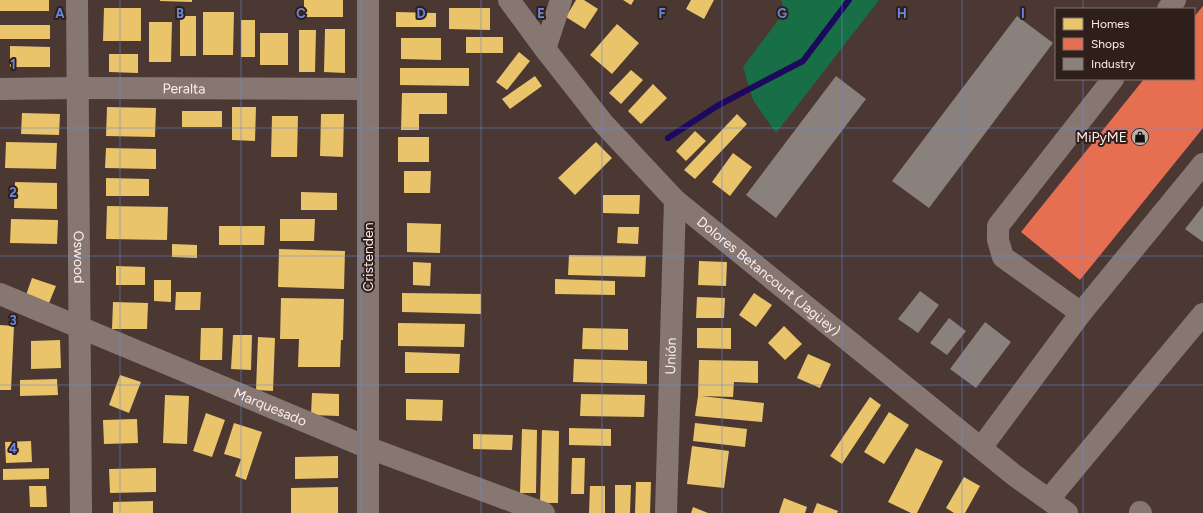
<svg xmlns="http://www.w3.org/2000/svg" width="1203" height="513" font-family="Figtree,sans-serif">
	<style>
		.forest { fill: #196f45 }
		.homes { fill: #e9c46a }
		.shops { fill: #e76f51 }
		.industry { fill: #8a817c }
		.lines { fill: none; stroke-linecap: round; stroke-linejoin: round }
		.stream { stroke: #1c085f; stroke-width: 6 }
		.minor { stroke: #877773; stroke-width: 22 }
		.grid { fill: none; stroke: #6b86de; stroke-width: 1; stroke-opacity: 0.55 }
		.labels { text-anchor: middle; dominant-baseline: central; stroke-width: 4; stroke-linejoin: round; paint-order: stroke }
		.street-label { font-size: 14px; fill: #fceeea; stroke: #2f1f1b }
		.poi-label { font-size: 14px; fill: #fceeea; stroke: #2f1f1b; text-anchor: end }
		.grid-label { font-size: 13px; text-anchor: middle; font-weight: bold; fill: #6b86de; stroke: #2f1f1b; stroke-width: 4; stroke-linejoin: round; paint-order: stroke }
	</style>
	<rect width="100%" height="100%" fill="#4b3833"/>
	<path class="forest" d="M781 0H879L776 133 753 100 743 67 785 11Z"/>
	<path class="homes" d="M0 0H49V11H0Z
		M160 0H192V2L160 1Z
		M304 0H343V17H304Z
		M576 0H584L598 9 585 29 566 17Z
		M623 0H634L631 5Z
		M691 0H714L704 19 686 9Z
		M104 8H141V41H103Z
		M449 8H490V30L449 29Z
		M203 12H234L233 55H203Z
		M396 12 436 13V27H396Z
		M180 16H196V56H180Z
		M241 20H255V57H241Z
		M149 22H172L171 62H149Z
		M617 24 639 43 612 74 590 55Z
		M0 25H50V39H0Z
		M325 29H345V73L324 72Z
		M299 30H316L315 72H299Z
		M260 33H288V65H260Z
		M466 37H503V53H466Z
		M401 38H441V60L401 59Z
		M10 46 50 47V67H10Z
		M519 52 530 61 507 90 496 82Z
		M109 54H138V73L109 72Z
		M400 68H469V86L400 85Z
		M631 70 643 80 621 104 609 93Z
		M535 76 542 86 510 109 502 99Z
		M653 84 667 98 641 124 628 111Z
		M402 93H447V114H419V130H401Z
		M107 107 156 108 155 137 106 136Z
		M232 107H256L255 141 232 140Z
		M182 111H222V127H182Z
		M22 113 60 114 59 135 21 134Z
		M321 114H344L343 157 320 156Z
		M737 114 747 124 695 179 684 170Z
		M272 116H298L297 157H271Z
		M695 131 706 141 686 161 676 151Z
		M398 137H429V162H398Z
		M6 142 57 143 56 169 5 168Z
		M596 142 612 158 575 195 558 178Z
		M106 148 156 149V169L105 168Z
		M733 153 752 167 730 196 712 182Z
		M404 171H431L430 193H404Z
		M106 178 149 179V196H106Z
		M15 182 57 183V209L14 208Z
		M301 192 337 193V210H301Z
		M603 195H640L639 214 603 213Z
		M107 206 168 207 167 240 106 239Z
		M11 219 58 220 57 244 10 243Z
		M280 219H315L314 241H280Z
		M407 223 441 224 440 253 407 252Z
		M219 226H265L264 245H219Z
		M618 227H639L638 244 617 243Z
		M172 244 197 245V258L172 257Z
		M279 249 345 251 344 289 278 287Z
		M569 255 646 256 645 277 568 275Z
		M699 261 727 262 726 286 698 285Z
		M413 262 431 263 430 286 413 285Z
		M116 266 145 267V285H116Z
		M32 278 56 286 49 303 26 295Z
		M555 279 615 281V295L555 294Z
		M154 280H171V302L154 301Z
		M176 292H201L200 310H175Z
		M402 293 481 294V314L402 312Z
		M754 293 772 305 756 327 739 315Z
		M697 297 725 298 724 318H696Z
		M281 298 344 299 343 340H341L340 367H298L299 339H280Z
		M113 302 148 303 147 329H112Z
		M398 323 465 324 464 347 398 346Z
		M0 325 14 326 11 390H0Z
		M784 326 802 344 785 360 768 343Z
		M201 328H223L222 360H200Z
		M583 328 628 329V350L582 349Z
		M697 328H731V349L697 348Z
		M233 335H252L251 370 231 369Z
		M258 337 275 338 273 391 256 390Z
		M60 340 61 368 31 369V341Z
		M405 352 460 354 459 373H405Z
		M808 354 831 364 820 388 797 378Z
		M574 359 647 361V384L573 382Z
		M699 360 758 361V383L734 382 733 397 701 396 764 403 762 422 695 416 698 396Z
		M120 375 141 382 129 413 109 405Z
		M57 379 58 395 20 396V380Z
		M312 393 339 394V416L311 415Z
		M581 394 645 395 644 417 580 416Z
		M165 395 189 396 187 444 163 443Z
		M870 397 881 405 842 464 830 456Z
		M406 399 443 400 442 421 406 420Z
		M889 412 909 425 884 464 864 452Z
		M206 413 225 420 212 457 193 451Z
		M137 419 138 443 104 444 103 420Z
		M234 423 262 432 246 480 235 476 241 459 224 454Z
		M695 423 747 429 745 447 693 441Z
		M569 428 611 429V446L569 445Z
		M522 429 537 430 536 493H520Z
		M542 430 559 431 558 503H540Z
		M473 434 513 435 512 450 473 449Z
		M31 441 32 462 6 463 5 442Z
		M692 446 729 451 724 488 687 484Z
		M916 448 943 461 917 513H911L888 502Z
		M338 456V478L295 479V457Z
		M572 458H585L584 494H571Z
		M49 468V479L3 480V469Z
		M156 468V492L110 493 109 469Z
		M964 477 980 486 965 513H954L946 508Z
		M636 482H651L650 513H635Z
		M615 485H631L630 513H615Z
		M29 486H46L47 507H30Z
		M590 486H605V513H589Z
		M338 487V513H291V488Z
		M784 498 807 507 805 513H779Z
		M153 501V513H113V502Z
		M817 503 838 511 837 513H813Z
		M693 507 708 513H691Z"/>
	<path class="shops" d="M1203 6V128L1080 280 1021 232 1144 79H1194V17Z"/>
	<path class="industry" d="M1017 16 1053 43 929 208 892 181Z
		M836 76 866 99 776 218 746 195Z
		M1203 206V242L1185 229Z
		M920 291 939 305 918 333 898 319Z
		M949 318 966 331 947 355 930 343Z
		M985 322 1011 342 976 388 950 369Z"/>
	<g class="lines">
		<path class="stream" d="M668 138 717 106 803 61 849 0"/>
		<g class="minor">
			<path id="s1" d="M77 0 81 513"/>
			<path id="s2" d="M509 0 545 49 603 123 675 200 1014 475 1067 513"/>
			<path d="M1168 9 1175 0"/>
			<path d="M545 49 561 0"/>
			<path id="s3" d="M0 89 77 88 367 89"/>
			<path id="s4" d="M0 294 369 448 544 513"/>
			<path d="M1081 313 1003 257 998 240V226L1113 79"/>
			<path d="M981 448 1081 313 1203 164"/>
			<path d="M1049 499 1203 314"/>
			<path d="M1140 512 1141 513"/>
			<path d="M368 513V0"/>
			<path id="s5" d="M666 513 675 200"/>
		</g>
	</g>
	<path class="grid" d="M120 0V513M241 0V513M361 0V513M481 0V513M602 0V513M722 0V513M842 0V513M962 0V513M1083 0V9M1083 79V513M0 128H1203M0 256H1203M0 385H1203"/>
	<defs>
		<symbol id="shop-disc" viewBox="-11 -11 22 22"><circle r="9.5" fill="#beaeaa" stroke="#2f1f1b"/><path d="M-5-2.5h2.3a2.7 3.5 0 0 1 5.4 0H5L5.5 6h-11ZM-1.5-2.5h3a1.5 2.3 0 0 0-3 0Z" fill="#111"/></symbol>
	</defs>
	<g fill-rule="evenodd">
		<use href="#shop-disc" x="1130" y="127" width="20" height="20"/>
	</g>
	<g class="labels">
		<g class="street-label">
			<text stroke="none"><textPath href="#s3" startOffset="184">Peralta</textPath></text>
			<text stroke="none"><textPath href="#s1" startOffset="257">Oswood</textPath></text>
			<text transform="translate(368 257) rotate(-90)">Cristenden</text>
			<text stroke="none"><textPath href="#s2" startOffset="381">Dolores Betancourt (Jagüey)</textPath></text>
			<text stroke="none"><textPath href="#s5" startOffset="157">Unión</textPath></text>
			<text stroke="none"><textPath href="#s4" startOffset="293">Marquesado</textPath></text>
		</g>
		<g class="poi-label">
			<text x="1127" y="137">MiPyME</text>
		</g>
	</g>
	<g class="grid-label">
		<text x="60" y="18">A</text>
		<text x="180" y="18">B</text>
		<text x="301" y="18">C</text>
		<text x="421" y="18">D</text>
		<text x="541" y="18">E</text>
		<text x="662" y="18">F</text>
		<text x="782" y="18">G</text>
		<text x="902" y="18">H</text>
		<text x="1023" y="18">I</text>
		<text x="13" y="69">1</text>
		<text x="13" y="197">2</text>
		<text x="13" y="325">3</text>
		<text x="13" y="453">4</text>
	</g>
	<rect x="1055" y="8" width="140" height="72" fill="#2f1f1b" stroke="#81726e"/>
	<rect x="1063" y="18" width="20" height="12" fill="#e9c46a" stroke="#81726e"/>
	<text x="1091" y="28" font-size="12" fill="#fceeea">Homes</text>
	<rect x="1063" y="38" width="20" height="12" fill="#e76f51" stroke="#81726e"/>
	<text x="1091" y="48" font-size="12" fill="#fceeea">Shops</text>
	<rect x="1063" y="58" width="20" height="12" fill="#8a817c" stroke="#81726e"/>
	<text x="1091" y="68" font-size="12" fill="#fceeea">Industry</text>
</svg>
